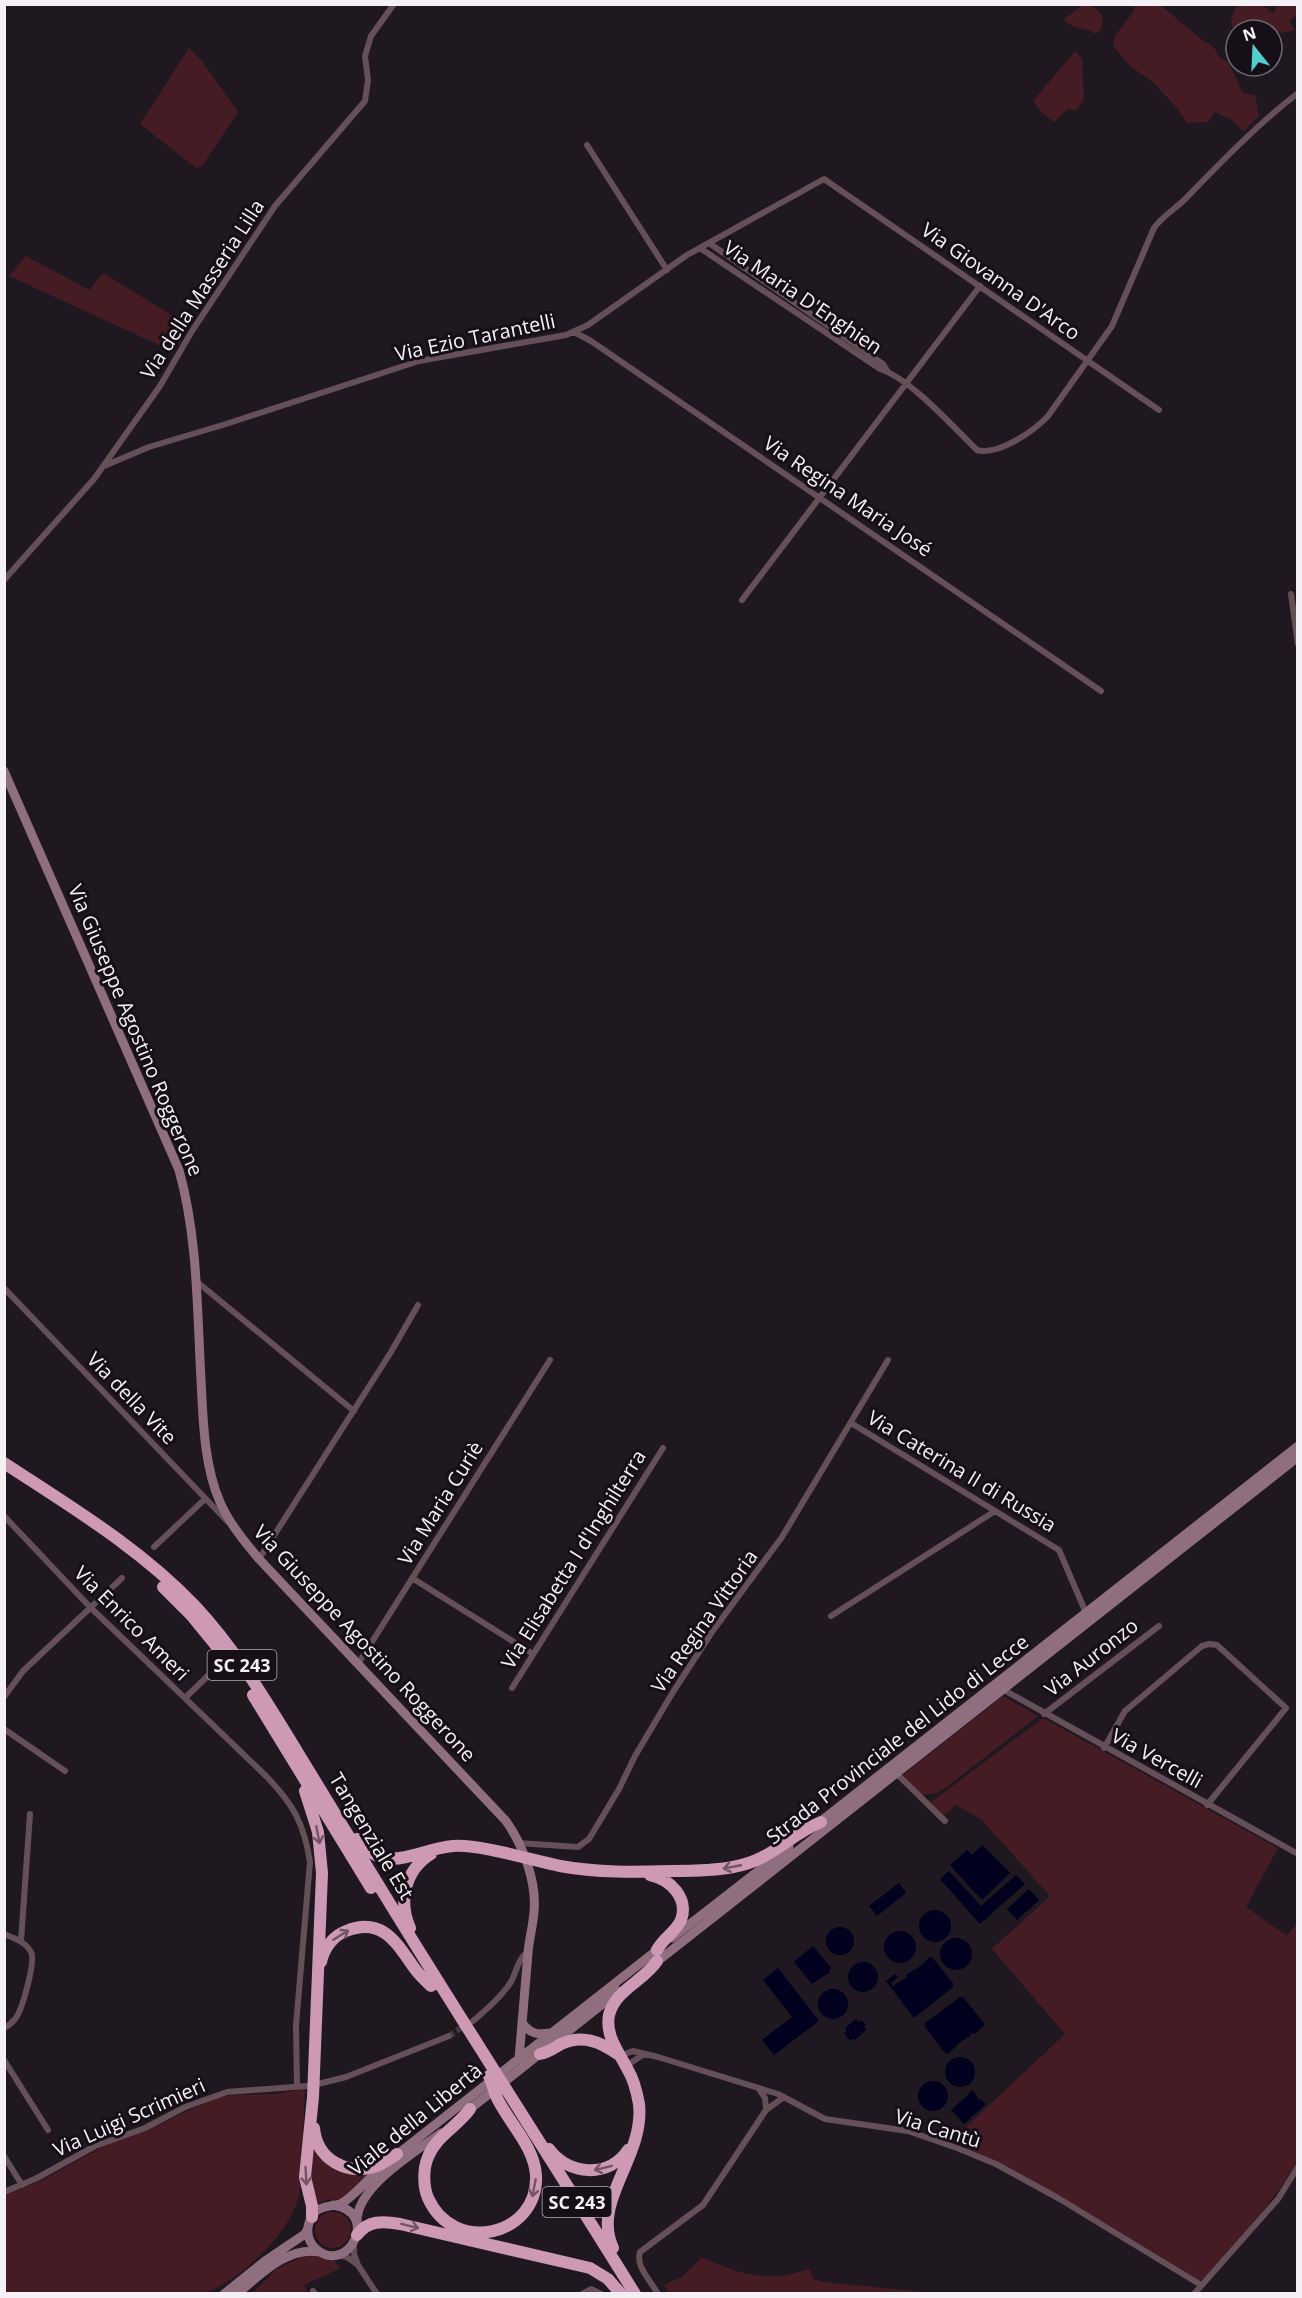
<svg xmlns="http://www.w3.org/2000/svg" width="1302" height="2298" font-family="'Open Sans',sans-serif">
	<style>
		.green { fill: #451c23 }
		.water { fill: #01001e }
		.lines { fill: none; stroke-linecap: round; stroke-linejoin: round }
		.street-tunnel { stroke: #403841; stroke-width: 6; stroke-dasharray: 6 3; stroke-linecap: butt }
		.street { stroke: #65505a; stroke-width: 6 }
		.secondary { stroke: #8f6e7f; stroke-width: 9 }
		.highway { stroke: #ce99b4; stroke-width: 12 }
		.oneway { stroke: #725466 }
		.labels { text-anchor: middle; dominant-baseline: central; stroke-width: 6; stroke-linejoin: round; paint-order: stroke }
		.shield { fill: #160f18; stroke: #b2acb3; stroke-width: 1.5 }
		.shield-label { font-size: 18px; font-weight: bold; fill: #f5f0f6 }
		.street-label { font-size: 20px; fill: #f5f0f6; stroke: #160f18 }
	</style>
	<rect width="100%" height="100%" fill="#201821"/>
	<path class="green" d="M1083 5 1093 6 1102 15V28L1096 34C1086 26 1073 31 1064 19Z
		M1135 5H1160L1201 39 1213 46 1219 56 1229 64 1243 93 1255 95 1259 116 1243 131 1229 118 1214 112 1208 122 1187 123 1176 107 1153 82 1130 66 1114 47V37L1134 11Z
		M1237 5H1263L1273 14 1277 5H1297V14L1289 21 1295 30C1282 34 1275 34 1266 23L1254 30H1236V45L1231 19Z
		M189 48 202 61 238 112 202 166 196 168 140 124Z
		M1075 51 1082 59 1084 100 1076 110 1068 109 1054 122 1041 112 1033 101Z
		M26 256 89 290 103 273 170 314 182 340 174 352 9 276Z
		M1003 1696 1038 1716 948 1786 937 1793 922 1795 905 1778 904 1774Z
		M1043 1718 1278 1848 1246 1907 1287 1936 1297 1923V2163C1270 2206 1237 2242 1203 2279L1199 2281C1118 2231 1038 2179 951 2141L1065 2034 992 1949 1050 1896 982 1820 956 1805 945 1814H941L931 1802Z
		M305 2089C304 2112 303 2135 302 2158 301 2170 302 2183 299 2195 290 2234 242 2278 206 2293H5L4 2195 43 2180 105 2145 156 2126 213 2099 233 2095 276 2094Z
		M311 2140 321 2156 373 2170 341 2199 327 2200 315 2204 311 2187Z
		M315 2230a18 18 0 1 1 36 0a18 18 0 1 1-36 0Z
		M310 2253 333 2260 341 2268 304 2285 308 2293 252 2294 275 2270Z
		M702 2257C726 2269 755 2279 781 2276 791 2275 800 2271 810 2269L813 2279 824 2282 933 2293H669L664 2285 682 2277Z"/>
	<path class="water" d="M982 1845 1010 1873 983 1899 980 1898 950 1865 967 1850 972 1855Z
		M949 1871 981 1906 1016 1875 1025 1884 980 1924 940 1879Z
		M899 1883 906 1893 877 1916 869 1906Z
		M1029 1889 1039 1900 1017 1920 1007 1909Z
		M919 1926a16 16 0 1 1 32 0a16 16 0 1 1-32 0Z
		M826 1941a14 14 0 1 1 28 0a14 14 0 1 1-28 0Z
		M884 1947a16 16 0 1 1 32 0a16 16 0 1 1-32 0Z
		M940 1954a16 16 0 1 1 32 0a16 16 0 1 1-32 0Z
		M813 1946 831 1968 829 1970 830 1972 812 1984 794 1962Z
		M930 1957 933 1958 953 1983V1987L914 2018 886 1981 895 1974 898 1977 891 1983 894 1988V1985L906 1978 907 1974 919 1967Z
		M848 1977a15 15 0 1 1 30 0a15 15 0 1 1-30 0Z
		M778 1968 819 2021 774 2055 762 2040 792 2017 763 1980Z
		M818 2004a15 15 0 1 1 30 0a15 15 0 1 1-30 0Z
		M960 1997H963L984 2023V2026L974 2034 971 2033 970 2036 959 2043 948 2054 945 2053 925 2027V2023Z
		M856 2019 859 2022 861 2020 866 2025 864 2027 866 2030 855 2040 853 2038 850 2041 844 2033 847 2030 845 2028Z
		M945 2072a15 15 0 1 1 30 0a15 15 0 1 1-30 0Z
		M918 2096a15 15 0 1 1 30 0a15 15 0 1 1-30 0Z
		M973 2090 979 2100 981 2099 986 2104 964 2124 951 2110Z"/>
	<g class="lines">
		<path class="street-tunnel" d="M449 2036 467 2024"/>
		<path class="street" d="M587 145 667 270
			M709 243 883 364 888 372
			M700 248 880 369C911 379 952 426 977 450 998 456 1034 431 1048 416L1112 326 1154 228C1164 214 1179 207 1190 194 1225 158 1258 124 1298 93
			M574 332 591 341 1101 691
			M104 466 149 447 226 424 419 361 566 335 588 325 687 255 824 179 1159 410
			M4 580 94 479 160 386 192 331 275 206 365 101 368 80 365 56 371 36 394 4
			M1291 594 1298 644
			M742 600 980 286
			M196 1281 354 1411
			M4 1288 228 1522
			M851 1423 1059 1550 1086 1613
			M4 1516 90 1607 266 1776C293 1804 304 1823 310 1862L296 2025 297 2086
			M154 1547 205 1499
			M259 1559 391 1352 418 1305
			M412 1578 533 1654
			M831 1616 995 1511
			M358 1664 550 1360
			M512 1688 663 1448
			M1002 1689 1298 1854
			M4 1697 23 1671 122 1578
			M185 1698 218 1666
			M1044 1714 1159 1626
			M4 1729 65 1771
			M1104 1748 1125 1711 1202 1646 1209 1644 1217 1645 1286 1708 1207 1805
			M896 1773 945 1821
			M518 1843 578 1847 589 1839 619 1789 635 1756 673 1692 712 1632 782 1537 888 1360
			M4 1934C14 1938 26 1942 31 1952 36 1961 22 2011 15 2019 12 2023 8 2026 4 2028
			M21 1941 30 1814
			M473 2021C487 2009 501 1997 511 1982 516 1973 517 1963 524 1955H528
			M620 2056 633 2051 658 2057 778 2094 825 2119 908 2131 957 2148 996 2164 1058 2198 1201 2285
			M4 2060 48 2130
			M626 2066 644 2054
			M318 2084 346 2077 449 2036
			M759 2089 765 2098 766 2109
			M4 2156 22 2185
			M4 2192 37 2178 95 2146 145 2128 185 2107 227 2092 307 2086
			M337 2255 347 2257 358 2265 354 2254V2243
			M358 2265 377 2294
			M313 2291 315 2294
			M582 2294 591 2289 601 2294
			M658 2294C651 2281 635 2266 640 2252L703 2205 766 2110 784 2097
			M1194 2294 1278 2199 1298 2167"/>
		<path class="secondary" d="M4 771 179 1170C198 1238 197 1310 201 1380 203 1419 204 1466 220 1502 229 1523 244 1541 259 1559L506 1821C523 1845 537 1882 534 1912 533 1926 529 1939 528 1953 525 1988 522 2023 519 2059
			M816 1825 1298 1446
			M672 1938 789 1847
			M654 1964 1298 1457
			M523 2024C531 2034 538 2035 550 2033
			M465 2113 619 1991
			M394 2157 661 1947
			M333 2205C382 2212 347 2278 315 2248 310 2243 307 2235 308 2227 309 2221 311 2216 316 2211 324 2205 333 2207 342 2203 354 2196 371 2176 383 2166
			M357 2222C356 2187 414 2153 441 2133
			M224 2294 265 2261 305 2234 307 2230
			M237 2294C260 2275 287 2246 320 2252"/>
		<path class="highway" d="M4 1463C71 1507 140 1548 195 1606 236 1650 267 1702 298 1753 327 1800 355 1847 384 1894 466 2028 552 2160 635 2294
			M163 1587 191 1615 227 1659
			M253 1695 371 1888
			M305 1791 318 1832 322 1873 313 2097 305 2177 312 2206V2217
			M357 1839C386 1877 416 1849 453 1846 480 1844 531 1860 560 1866 598 1873 635 1872 673 1871 693 1871 713 1871 733 1867 773 1860 787 1836 821 1822
			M650 1875C670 1879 689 1898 681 1920 676 1932 663 1938 657 1950
			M410 1928C398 1901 405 1870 431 1854
			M321 1962C324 1948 333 1936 346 1931 383 1916 397 1944 415 1969 420 1976 426 1981 431 1986
			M540 2054C549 2052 554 2048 561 2044 583 2034 601 2042 619 2055
			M470 2109C457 2127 436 2136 428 2157 423 2169 423 2186 428 2198 454 2256 539 2236 536 2175 534 2146 509 2123 497 2098 494 2091 492 2083 489 2076
			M314 2128C317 2160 347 2176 377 2166 384 2163 391 2158 397 2154
			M549 2149C569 2176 609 2178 628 2150
			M357 2235C368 2220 383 2221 400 2224L590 2268 608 2279 621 2294
			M613 2248C591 2201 645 2157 639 2104 637 2093 634 2080 628 2070 619 2052 605 2036 609 2015 615 1990 644 1981 657 1961"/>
	</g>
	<defs><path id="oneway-shaft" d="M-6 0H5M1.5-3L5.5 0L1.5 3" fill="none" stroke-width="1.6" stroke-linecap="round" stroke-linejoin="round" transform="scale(1.5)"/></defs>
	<g class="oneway">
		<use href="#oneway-shaft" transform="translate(318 1835) rotate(79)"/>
		<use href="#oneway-shaft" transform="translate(732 1867) rotate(169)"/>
		<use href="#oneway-shaft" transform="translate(341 1935) rotate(-32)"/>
		<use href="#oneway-shaft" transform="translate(603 2168) rotate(166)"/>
		<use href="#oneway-shaft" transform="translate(306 2176) rotate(87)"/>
		<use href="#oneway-shaft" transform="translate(534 2188) rotate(101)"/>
		<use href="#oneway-shaft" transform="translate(410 2226) rotate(14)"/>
	</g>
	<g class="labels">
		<g class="shield">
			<rect x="207.5" y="1650" width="69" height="30" rx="4.5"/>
			<rect x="542.5" y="2187" width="69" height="30" rx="4.5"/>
		</g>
		<g class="shield-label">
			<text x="242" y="1665">SC 243</text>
			<text x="577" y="2202">SC 243</text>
		</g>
		<g class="street-label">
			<text transform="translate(1001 281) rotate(35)">Via Giovanna D'Arco</text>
			<text transform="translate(202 289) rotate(-57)">Via della Masseria Lilla</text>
			<text transform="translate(803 297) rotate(34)">Via Maria D'Enghien</text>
			<text transform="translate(475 337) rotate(-12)">Via Ezio Tarantelli</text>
			<text transform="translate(848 496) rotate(34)">Via Regina Maria José</text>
			<text transform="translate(136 1030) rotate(67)">Via Giuseppe Agostino Roggerone</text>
			<text transform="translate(132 1398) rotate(46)">Via della Vite</text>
			<text transform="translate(962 1471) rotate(31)">Via Caterina II di Russia</text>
			<text transform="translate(440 1503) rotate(-58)">Via Maria Curiè</text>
			<text transform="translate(573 1559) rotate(-58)">Via Elisabetta I d'Inghilterra</text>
			<text transform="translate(704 1621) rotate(-55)">Via Regina Vittoria</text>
			<text transform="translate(132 1623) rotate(45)">Via Enrico Ameri</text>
			<text transform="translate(365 1643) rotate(47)">Via Giuseppe Agostino Roggerone</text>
			<text transform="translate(1091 1657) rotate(-38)">Via Auronzo</text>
			<text transform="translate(897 1739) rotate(-38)">Strada Provinciale del Lido di Lecce</text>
			<text transform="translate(1157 1758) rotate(29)">Via Vercelli</text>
			<text transform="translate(372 1836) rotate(59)">Tangenziale Est</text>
			<text transform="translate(129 2117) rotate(-24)">Via Luigi Scrimieri</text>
			<text transform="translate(415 2119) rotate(-39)">Viale della Libertà</text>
			<text transform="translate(938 2128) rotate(17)">Via Cantù</text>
		</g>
	</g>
	<rect width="1302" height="2298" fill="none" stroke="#f5f0f6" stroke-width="12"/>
	<g transform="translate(1254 48) rotate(342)"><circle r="28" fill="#160f18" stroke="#6f6971" stroke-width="1.5"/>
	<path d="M0-4.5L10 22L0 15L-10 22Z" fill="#52cdcc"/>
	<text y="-9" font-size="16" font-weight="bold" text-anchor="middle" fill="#f5f0f6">N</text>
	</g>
</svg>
